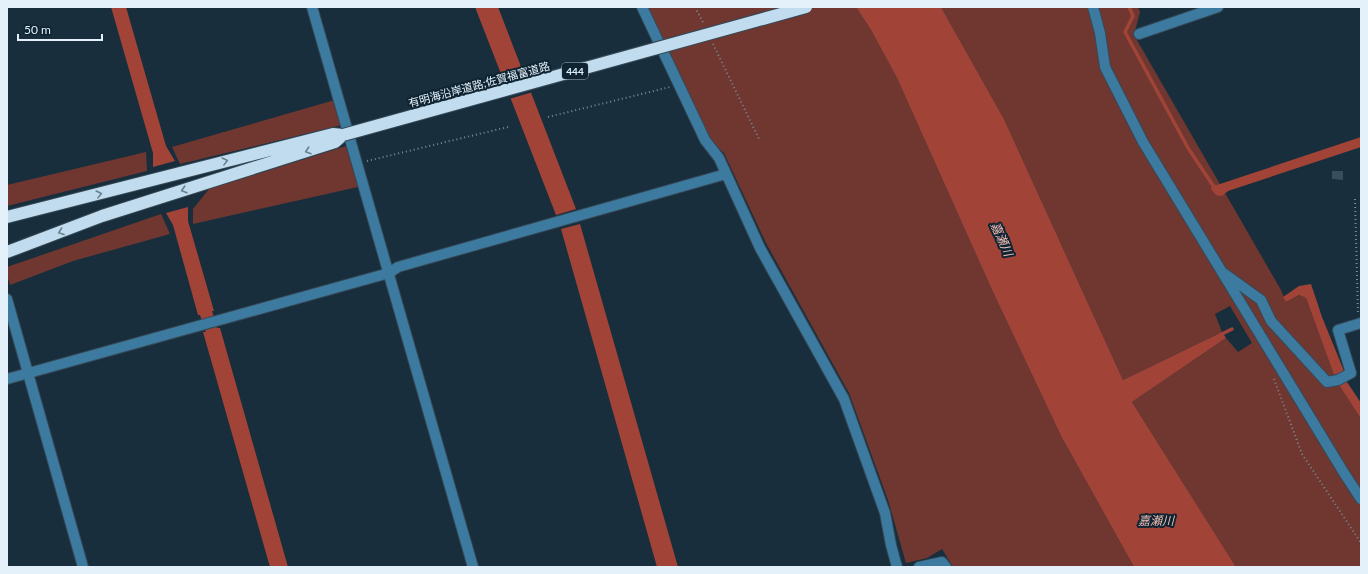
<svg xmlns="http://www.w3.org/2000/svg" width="1368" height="574" font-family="Lato,'Noto Sans JP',sans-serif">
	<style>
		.green { fill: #6f3730 }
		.water { fill: #a24337 }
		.pier { fill: #182e3c }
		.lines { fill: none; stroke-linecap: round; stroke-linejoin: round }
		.stream { stroke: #a24337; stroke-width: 3.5 }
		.building { fill: #374e5d }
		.minor-casing { stroke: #354957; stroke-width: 12 }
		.highway-casing { stroke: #354957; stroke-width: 14 }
		.path { stroke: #798b97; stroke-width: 2; stroke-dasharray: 1 3; stroke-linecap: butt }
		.minor { stroke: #3d7a9f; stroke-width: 10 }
		.highway { stroke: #c1dcee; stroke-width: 12 }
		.highway-bridge-casing { stroke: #354957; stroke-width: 14; stroke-linecap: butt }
		.highway-bridge { stroke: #c1dcee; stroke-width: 12 }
		.oneway { stroke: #688090 }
		.labels { text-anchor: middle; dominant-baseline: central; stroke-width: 4; stroke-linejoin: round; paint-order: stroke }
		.shield { fill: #0e2432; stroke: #a4b4be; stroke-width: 1 }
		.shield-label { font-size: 10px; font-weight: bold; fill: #e4f1fa }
		.street-label { font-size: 11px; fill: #e4f1fa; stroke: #0e2432 }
		.water-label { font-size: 12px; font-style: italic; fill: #f5bfb6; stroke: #0e2432 }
	</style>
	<rect width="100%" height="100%" fill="#182e3c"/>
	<path class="green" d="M646 7H856L871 30 897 78 992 290 1061 436 1134 567H953L942 549 927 558 906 563 888 500 849 393 766 243 724 153 709 139Z
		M941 7H1138L1140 12 1134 35 1281 290 1286 302 1299 295 1306 298 1334 375 1339 385 1361 419V567H1236L1132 402 1226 338 1238 352 1252 343 1230 306 1215 314 1222 332 1123 380 1004 119Z
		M335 100 342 125 180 164 172 147Z
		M346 146 358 187 193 224V209L209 189Z
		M146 152 147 171 7 206V185Z
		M161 214 170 234 73 261 10 285 7 275V267Z"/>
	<path class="water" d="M111 7H126L166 146 175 161 153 167V153Z
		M475 7H498L576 209 556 215Z
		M856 7H941L1004 119 1123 380 1222 332 1226 338 1132 402 1236 567H1134L1061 436 992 290 897 78 871 30Z
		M1361 137V147L1228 191 1222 196 1216 195 1211 189 1212 184 1217 185Z
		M188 207V221L214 311H212L217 328H220L288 567H270L203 332H206L205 330 200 315H198L173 225 166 213Z
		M580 224 678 567H657L561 229Z
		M1311 284 1322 317 1344 371 1341 373 1344 381 1347 382 1361 403V419L1339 385 1342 383 1338 374 1334 375 1306 298 1299 295 1286 302 1283 297 1299 286Z"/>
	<path class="pier" d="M527 77 533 92 509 99 503 83Z"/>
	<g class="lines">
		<path class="stream" d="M1129 7 1133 16 1125 32 1188 148 1212 184
			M1220 335 1232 329"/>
	</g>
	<path class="building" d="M1332 171H1343V180L1332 179Z"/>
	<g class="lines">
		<defs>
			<path id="minor" d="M312 7 473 567
				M642 7 705 140 719 158 760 248 844 399 885 513 891 545 897 567
				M1093 7 1100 33 1105 67 1143 142 1344 473 1361 499
				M1139 34 1218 7
				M1225 274 1261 300 1271 321 1327 382 1338 380 1351 373 1338 330 1361 323
				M7 299 83 567
				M7 379 389 273 398 267 726 174
				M919 567 942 562 946 567"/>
			<path id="highway" d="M7 217 333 134 343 135
				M7 252 102 216 335 142 343 135"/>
		</defs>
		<use href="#minor" class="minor-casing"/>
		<use href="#highway" class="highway-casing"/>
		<path class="path" d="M695 7 704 24
			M713 44 760 141
			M548 117 670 87
			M367 161 508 127
			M1355 199 1358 314
			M1274 379 1302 454 1361 543"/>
		<use href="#minor" class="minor"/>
		<use href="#highway" class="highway"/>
		<defs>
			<path id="highway-bridge" d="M343 135 806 7"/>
		</defs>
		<use href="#highway-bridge" class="highway-bridge-casing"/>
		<use href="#highway-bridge" class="highway-bridge"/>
	</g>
	<defs><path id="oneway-chevron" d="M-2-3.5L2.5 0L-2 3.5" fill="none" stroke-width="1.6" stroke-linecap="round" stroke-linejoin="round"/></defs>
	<g class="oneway">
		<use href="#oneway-chevron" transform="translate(308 151) rotate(162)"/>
		<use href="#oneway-chevron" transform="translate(225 161) rotate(-14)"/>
		<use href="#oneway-chevron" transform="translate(184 190) rotate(162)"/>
		<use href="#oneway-chevron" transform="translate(99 194) rotate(-14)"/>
		<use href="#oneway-chevron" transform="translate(61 232) rotate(160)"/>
	</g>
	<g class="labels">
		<rect class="shield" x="562" y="63" width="26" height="16" rx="3"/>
		<g class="shield-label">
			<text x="575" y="71">444</text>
		</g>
		<g class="street-label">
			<text transform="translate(479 84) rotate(-15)">有明海沿岸道路;佐賀福富道路</text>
		</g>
		<g class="water-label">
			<text transform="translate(1002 239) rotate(66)">嘉瀬川</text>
			<text x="1156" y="520">嘉瀬川</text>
		</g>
	</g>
	<rect width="1368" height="574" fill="none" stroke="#e4f1fa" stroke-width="16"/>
	<path d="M18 34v6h84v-6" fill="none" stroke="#e4f1fa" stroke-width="2"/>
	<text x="24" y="34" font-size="12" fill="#e4f1fa" stroke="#0e2432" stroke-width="3" paint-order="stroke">50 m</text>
</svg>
